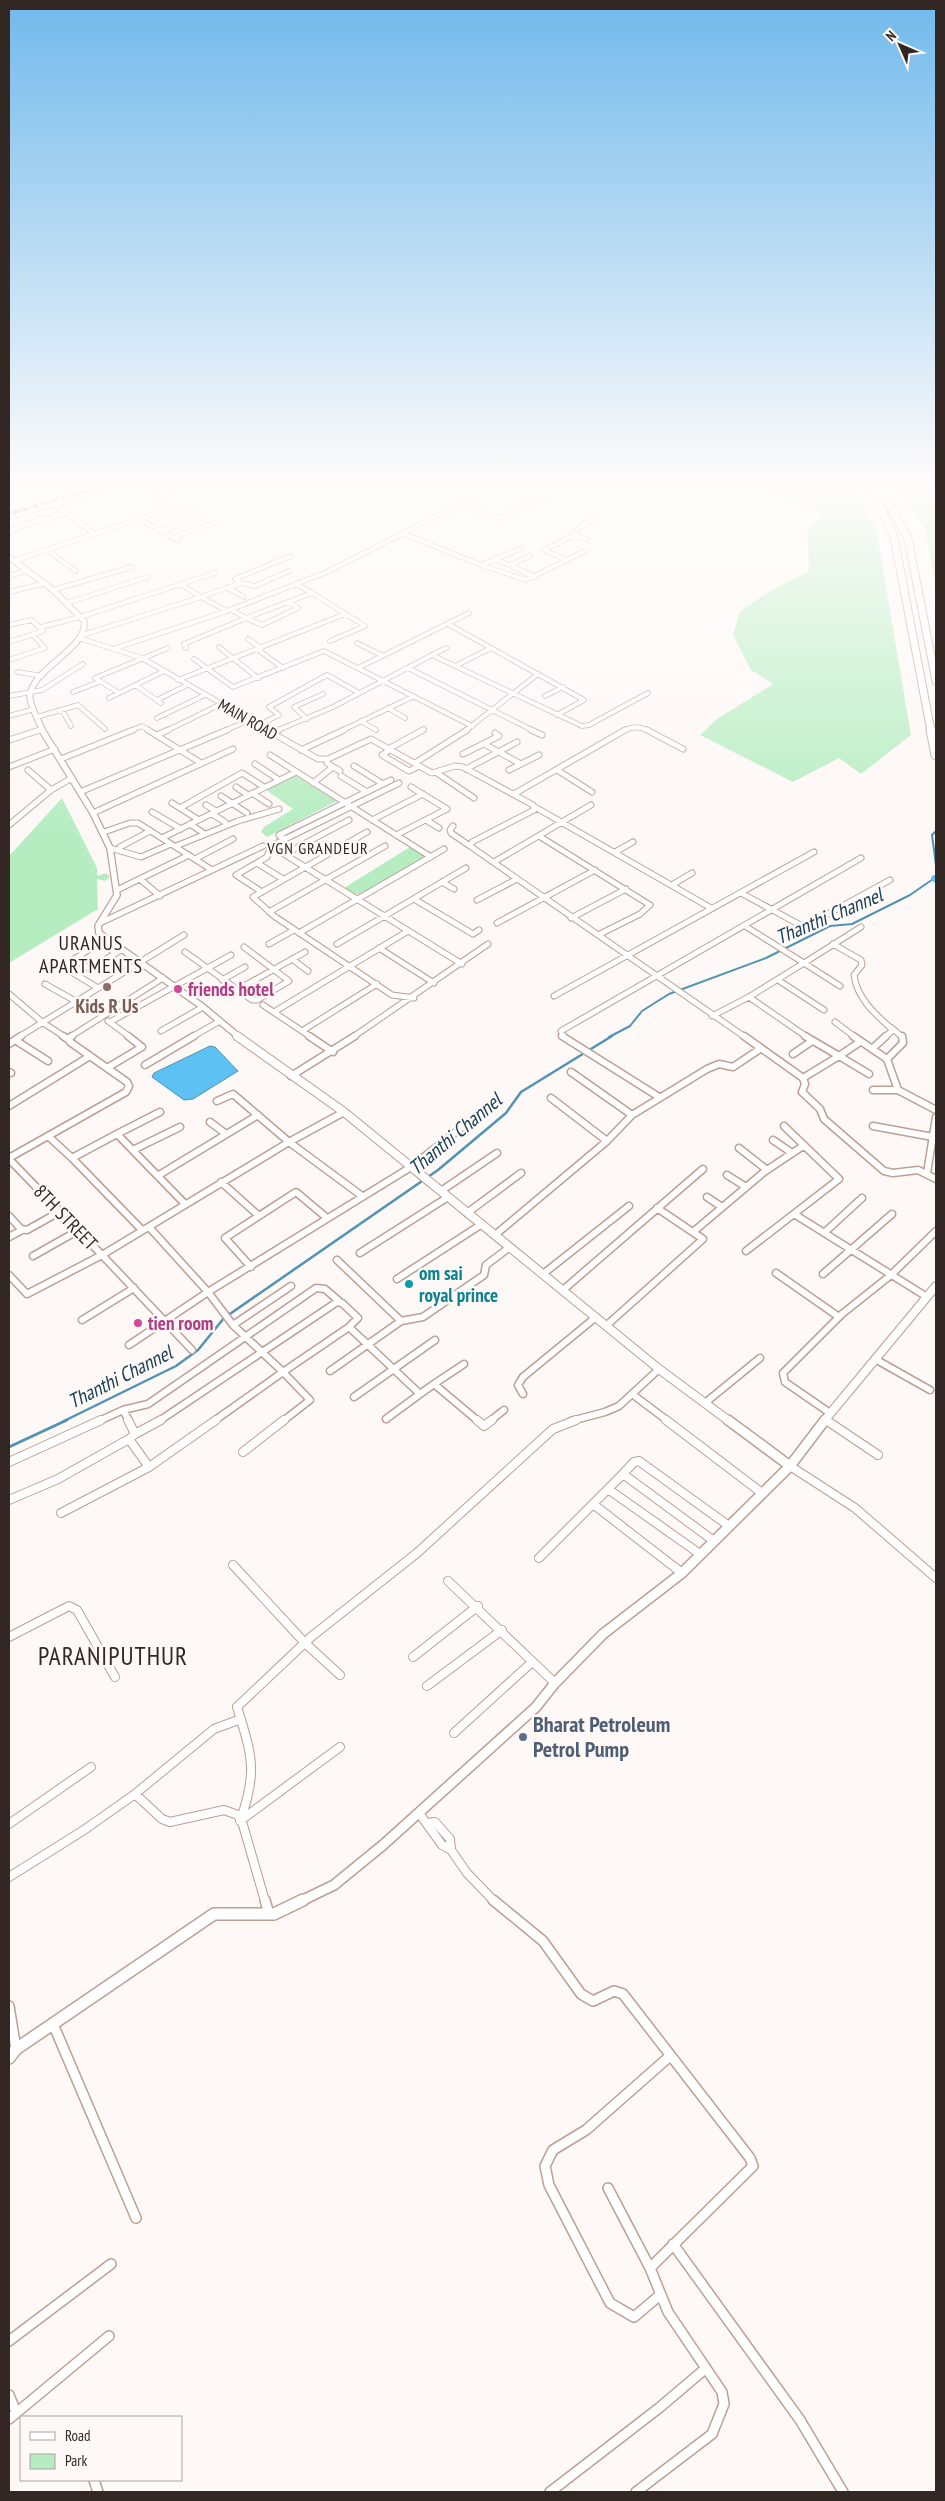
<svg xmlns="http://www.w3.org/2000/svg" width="945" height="2501" font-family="'PT Sans Narrow',sans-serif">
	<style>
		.green { fill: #b5edc1 }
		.water { fill: #5ec1f3; stroke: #5193b5 }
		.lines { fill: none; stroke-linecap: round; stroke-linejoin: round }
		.stream-far2 { stroke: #5193b5; stroke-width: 2 }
		.stream-far1 { stroke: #5193b5; stroke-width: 2.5 }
		.stream { stroke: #5193b5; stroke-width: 3 }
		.canal { stroke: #5ec1f3; stroke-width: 5.5 }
		.minor-far4-casing { stroke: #bd9f94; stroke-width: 5.5 }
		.minor-far3-casing { stroke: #bd9f94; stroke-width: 7 }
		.minor-far2-casing { stroke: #bd9f94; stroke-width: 9 }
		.minor-far1-casing { stroke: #bd9f94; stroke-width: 10 }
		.minor-casing { stroke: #bd9f94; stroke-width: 12 }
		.tertiary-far4-casing { stroke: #bd9f94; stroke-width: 7 }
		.tertiary-far3-casing { stroke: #bd9f94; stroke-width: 8 }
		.tertiary-far2-casing { stroke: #bd9f94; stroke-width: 10 }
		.tertiary-far1-casing { stroke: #bd9f94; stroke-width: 12 }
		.tertiary-casing { stroke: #bd9f94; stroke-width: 14 }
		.primary-casing { stroke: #bd9f94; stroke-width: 8 }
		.trunk-far1-casing { stroke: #bd9f94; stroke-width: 9 }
		.trunk-casing { stroke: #bd9f94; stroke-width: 11 }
		.minor-far4 { stroke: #fff; stroke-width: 4 }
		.minor-far3 { stroke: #fff; stroke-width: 5 }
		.minor-far2 { stroke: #fff; stroke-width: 6 }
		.minor-far1 { stroke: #fff; stroke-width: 8 }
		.minor { stroke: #fff; stroke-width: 9 }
		.tertiary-far4 { stroke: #fff; stroke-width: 5 }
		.tertiary-far3 { stroke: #fff; stroke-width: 5.5 }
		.tertiary-far2 { stroke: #fff; stroke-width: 8 }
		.tertiary-far1 { stroke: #fff; stroke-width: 9 }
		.tertiary { stroke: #fff; stroke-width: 11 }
		.primary { stroke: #fff; stroke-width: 6 }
		.trunk-far1 { stroke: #fff; stroke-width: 7 }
		.trunk { stroke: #fff; stroke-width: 9 }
		.rail-casing { stroke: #6b615d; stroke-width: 3 }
		.rail { stroke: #fef8f6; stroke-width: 2; stroke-dasharray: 5; stroke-linecap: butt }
		.education-dot { fill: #8d6e63; stroke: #fef8f6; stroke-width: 2 }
		.hotel-dot { fill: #d1479c; stroke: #fef8f6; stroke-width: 2 }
		.culture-dot { fill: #0f9aa8; stroke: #fef8f6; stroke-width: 2 }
		.service-dot { fill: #5c6f8a; stroke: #fef8f6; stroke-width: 2 }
		.labels { text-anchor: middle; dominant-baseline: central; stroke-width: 5; stroke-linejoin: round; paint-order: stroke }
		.far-street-label { font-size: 16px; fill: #332723; stroke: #fef8f6 }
		.far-neighbourhood-label { font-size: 16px; letter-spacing: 1px; fill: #332723; stroke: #fef8f6 }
		.hotel-label { font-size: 19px; font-weight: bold; fill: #b23c85; stroke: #fef8f6; text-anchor: start }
		.education-label { font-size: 19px; font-weight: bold; fill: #785e54; stroke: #fef8f6 }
		.street-label { font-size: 19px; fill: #332723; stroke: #fef8f6 }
		.culture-label { font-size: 19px; font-weight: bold; fill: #0d838f; stroke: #fef8f6; text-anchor: start }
		.water-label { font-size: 20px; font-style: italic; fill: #164156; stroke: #fef8f6 }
		.neighbourhood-label { font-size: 20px; letter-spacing: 1px; fill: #332723; stroke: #fef8f6 }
		.near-service-label { font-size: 22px; font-weight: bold; fill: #4e5e75; stroke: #fef8f6; text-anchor: start }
		.near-quarter-label { font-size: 25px; letter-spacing: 1px; fill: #332723; stroke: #fef8f6 }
	</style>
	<rect width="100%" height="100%" fill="#fef8f6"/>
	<path class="green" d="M757 485H850L876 529 911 735 861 774 839 758 793 782 700 735 717 719 773 684 751 670 733 635 740 611 775 588 809 571 807 532 822 514Z
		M893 485H936V586L925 529Z
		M293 775 296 776 337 801 267 837 261 832 264 827 293 809 265 789Z
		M62 798 97 868V876L106 873 110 877 105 881 97 879 98 909 9 963V856Z
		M410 847 423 855V858L362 894H355L344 888Z"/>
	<path class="water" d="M210 1046 215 1047 238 1071 193 1099 184 1100 152 1077 154 1073Z"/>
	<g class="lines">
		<path class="stream-far2" d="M936 831 932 835 936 865
			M609 1037 630 1026 642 1011 669 994 766 958 830 926 852 924 910 895 936 877"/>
		<path class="stream-far1" d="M64 1421 176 1366 198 1350 224 1318 438 1170 506 1113 521 1092 612 1036"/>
		<path class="stream" d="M9 1447 67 1420"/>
		<path class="canal" d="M934 878 936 880"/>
		<defs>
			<path id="minor-far4" d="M133 485 157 498 190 485
				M459 505 499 518 569 485
				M66 513 95 534
				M139 519 178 540
				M161 531 202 518
				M404 534 481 565 526 580 567 560 544 550 574 535 580 527 592 520
				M574 535 586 539
				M172 537 214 523
				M47 550 76 571
				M496 559 535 577
				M567 560 585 551
				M14 561 166 510 177 515 194 508
				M481 565 522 548
				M510 565 530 556
				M9 576 26 571
				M241 583 255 586 289 571
				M296 584 312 593
				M182 585 201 597 241 583 235 579 291 556
				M228 588 244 597
				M53 590 131 567
				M9 592 42 584
				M67 603 147 577
				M232 610 246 618 312 593 365 626 330 641
				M448 624 491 648 455 666
				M9 625 32 620 43 631 9 642
				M41 627 80 617 215 573
				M80 636 201 597 227 611
				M79 638 142 658 269 731
				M248 639 261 648
				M357 643 383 656
				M219 647 258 678
				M116 648 227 611 327 572 497 485
				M186 648 184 644 246 618 262 625 298 608 289 602
				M491 648 584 700 557 715
				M257 649 283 668
				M432 655 446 648
				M194 659 233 687 324 651 472 726
				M9 660 45 648 33 635
				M358 668 469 613
				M408 668 534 731
				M18 672 42 676
				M178 680 345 614
				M135 685 161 703
				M73 692 99 682
				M119 693 95 678 168 648
				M9 696 42 690 83 664
				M545 696 563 687
				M109 698 164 671
				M157 700 187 685
				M388 708 405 718
				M62 710 71 726
				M9 716 34 709
				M37 717 78 705 105 729
				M157 718 205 695
				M307 719 294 707 323 694
				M361 721 376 730
				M259 725 279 715 269 707 327 675 359 693
				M36 731 42 729
				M130 731 142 726 150 731
				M166 731 221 704
				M224 731 250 720
				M276 731 333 707 432 655 582 726 589 725 648 693
				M341 731 412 697
				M421 731 424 729
				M465 731 538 674
				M623 731C632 726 640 726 649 731"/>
			<path id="minor-far3" d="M148 730 201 763
				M267 730 318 759H328L371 739 432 773 455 766 463 767 533 805 534 810 472 842 470 846 745 1037
				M531 730 542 735
				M647 730 683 749
				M271 733 279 730
				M157 735 168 730
				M9 740 40 730
				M484 744 521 764
				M390 748 423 730
				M391 749 382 755 409 771 419 766
				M301 750 344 730
				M463 754 499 736 495 733
				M270 755 431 857
				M61 759 133 730
				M327 763 340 771
				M415 763 467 730
				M255 764 279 780
				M354 766 383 784
				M9 767 55 749
				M466 769 517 742
				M28 770 51 790
				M509 770 539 755
				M557 770 592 792
				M437 773 474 798
				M341 776 367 792
				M313 783 333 767
				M236 787 248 795
				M411 787 447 809
				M80 792 227 730
				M252 793 269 804
				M514 794 625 730
				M221 796 247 813
				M172 803 199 820
				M206 805 216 811
				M535 807 711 908
				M180 808 242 773 264 787
				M152 812 181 829
				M93 813 233 749
				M212 814 225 822
				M372 820 423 794
				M426 820 439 828
				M190 824 202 832
				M9 825 51 790 72 778
				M453 826 450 830 451 833 470 846
				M104 832 130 823H138L212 870
				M367 832 253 897 274 916 392 995 414 998
				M396 835 447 809
				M539 836 650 905 640 914 598 935
				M162 838 296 772
				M287 838 283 839 279 835 391 780
				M176 846 238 821 279 809
				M271 846 462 964
				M120 847 150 831
				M110 848 141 857 171 844
				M615 852 633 842
				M285 854 349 820
				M195 859 233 839
				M494 862 591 805
				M257 863 283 879
				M140 879 160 896
				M442 882 454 889
				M672 885 692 873
				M117 890 189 855
				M262 892 236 875 267 857 271 846 399 783
				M741 893 804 927 890 880
				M414 899 473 934 479 930
				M477 900 517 879
				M269 912 385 846
				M571 918 626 889
				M100 923 263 846
				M497 923 595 870
				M745 926 804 963 861 927
				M299 933 444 849
				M106 939 74 959 90 969 121 950
				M100 943 116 953
				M269 944 294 930
				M337 944 466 868
				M833 944 861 960 862 965 854 975C857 999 876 1015 893 1030L885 1037
				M379 948 434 983
				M185 952 252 1000H257L289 981 244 947
				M292 959 308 971
				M60 965 98 988
				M222 980 245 967
				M778 980 824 1010
				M45 984 77 1002
				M237 990 305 952
				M9 994 42 1022 65 1037
				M554 996 814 852
				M749 997 807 1037
				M263 1005 311 1037
				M274 1012 408 931
				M712 1016 749 997 804 963 840 986
				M108 1021 130 1037
				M110 1022 231 955
				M835 1022 855 1037
				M892 1028 902 1037
				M161 1031 203 1007
				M302 1031 377 984
				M19 1037 184 935
				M70 1037 163 978
				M192 1037 218 1022
				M353 1037 488 944
				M564 1037 561 1031 861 858"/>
			<path id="minor-far2" d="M63 1036 69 1040
				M309 1036 333 1052
				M562 1036 659 1097
				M744 1036 803 1078 805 1084 802 1092 820 1109 824 1119 884 1171 893 1173 918 1170 936 1179
				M853 1036 887 1059 898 1090
				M15 1040 48 1061
				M860 1042 839 1056 869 1074
				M9 1044 21 1036
				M872 1049 886 1036
				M793 1054 812 1041
				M887 1059 903 1043 902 1036
				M145 1065 194 1036
				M107 1068 142 1047 128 1036
				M9 1072 11 1073
				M571 1072 632 1115
				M291 1076 355 1036
				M803 1078 839 1056 805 1036
				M873 1090H898L936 1110
				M551 1098 607 1141
				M217 1101 233 1094 289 1142 362 1196
				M9 1106 90 1056
				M210 1122 226 1134
				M873 1126 933 1137
				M117 1134 160 1112
				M48 1136 72 1158
				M773 1140 792 1153
				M739 1148 767 1170
				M133 1150 180 1127
				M9 1158 126 1092 129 1086 127 1082 70 1042 69 1038 72 1036
				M9 1159 102 1255 27 1294 9 1275
				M927 1173 936 1117
				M159 1175 258 1115
				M727 1175 746 1187
				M221 1182 259 1216
				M441 1191 497 1153
				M707 1197 722 1207
				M467 1213 521 1173
				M794 1214 927 1297
				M9 1216 21 1229 27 1230 61 1211
				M142 1230 72 1158 117 1134 185 1204
				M693 1232 764 1172 803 1146
				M825 1232 862 1198
				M495 1235 607 1141 632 1115 707 1069 719 1064 733 1067 760 1049
				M9 1237 22 1230
				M746 1251 839 1179 784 1126
				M360 1253 448 1197
				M33 1256 79 1230
				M251 1267 225 1238 296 1192 327 1218
				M776 1273 839 1317
				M543 1274 629 1206
				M823 1274 892 1214
				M397 1279 482 1224
				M291 1286 233 1325 208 1292 411 1167 480 1113
				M563 1290 703 1169
				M82 1320 134 1288
				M401 1321 423 1317 484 1275 486 1265 510 1247
				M233 1325 283 1372 349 1327 420 1394 434 1384 478 1421
				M607 1325 703 1239 657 1208
				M129 1345 208 1292 149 1227
				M192 1350 102 1255 289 1142 344 1112
				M875 1359 930 1390
				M330 1371 401 1321 337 1260
				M434 1384 464 1364
				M523 1394 518 1385 523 1377 596 1317
				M632 1394 668 1421
				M354 1397 435 1340
				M705 1403 760 1358
				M830 1413 785 1382 783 1373 842 1314 891 1275 936 1231
				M386 1419 420 1394
				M825 1419 828 1421
				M99 1421 123 1410
				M129 1421 123 1410 148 1404 316 1288 325 1289 340 1302
				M159 1421 337 1302 342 1303 358 1318 349 1327
				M214 1421 283 1372 310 1400 283 1421
				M490 1421 504 1410
				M571 1421 605 1412 619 1406 659 1369"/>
			<path id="minor-far1" d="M128 1420 135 1434 129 1439
				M477 1420 484 1426 492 1420
				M666 1420 762 1493
				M826 1420 878 1455
				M135 1434 161 1420
				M243 1452 284 1420
				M9 1462 101 1420
				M790 1466 855 1508 936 1578
				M623 1474 634 1462 639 1461 729 1526
				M608 1489 700 1554
				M9 1500 58 1479 129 1439 149 1467 216 1420
				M593 1504 682 1573
				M61 1513 149 1467
				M539 1558 623 1474 714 1541
				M233 1565 305 1643 340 1675
				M448 1581 555 1683
				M9 1637 69 1606 77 1610 115 1677
				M413 1657 478 1606
				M427 1686 502 1630
				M454 1733 531 1663
				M135 1794 162 1819 170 1822 224 1810 238 1815 243 1825 265 1901
				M419 1813 442 1845 451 1850
				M241 1820 340 1747
				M240 1821C258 1772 252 1755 237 1707L311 1637 417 1553 553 1429 576 1420
				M428 1823 435 1822 450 1839 451 1850 467 1873 494 1901
				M9 1824 91 1767
				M9 1877 84 1830 135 1794 214 1729 241 1719"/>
			<path id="minor" d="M265 1900 269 1914
				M493 1900 543 1941 581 1994 593 2001 614 1991 623 1994 750 2158 753 2166 650 2268 668 2312 722 2392 724 2404 712 2434 636 2492
				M9 2006 16 2049
				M53 2024 136 2218
				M608 2188 650 2268
				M673 2244 800 2420 843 2492
				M660 2295 634 2317 610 2303 549 2185 545 2166 553 2150 586 2130 670 2056
				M9 2341 111 2264
				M9 2395 16 2412
				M9 2419 109 2336
				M94 2480 98 2492
				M550 2492 659 2408 705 2369"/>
			<path id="tertiary-far4" d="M41 485 53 495 54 503 66 513
				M9 532 20 526 66 513
				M9 557 53 590 84 621C89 649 28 670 30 698 31 708 39 722 43 731"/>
			<path id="tertiary-far3" d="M42 730 93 813 110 848 117 895 98 926 99 933 203 1007 239 1037"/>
			<path id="tertiary-far2" d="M237 1036 344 1112 659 1369 729 1421
				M824 1421 936 1286"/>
			<path id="tertiary-far1" d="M728 1420 790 1466
				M301 1901 334 1885 383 1845 536 1707 555 1683 603 1634 682 1573 790 1466 825 1420"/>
			<path id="tertiary" d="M9 2058 16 2049 214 1914H274L303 1900"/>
			<path id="primary" d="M9 516 116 485"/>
			<path id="trunk-far1" d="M868 485 876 496 894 537 931 731
				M879 485 908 539 936 681"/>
			<path id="trunk" d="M931 730 936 755"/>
		</defs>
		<use href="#minor-far4" class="minor-far4-casing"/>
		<use href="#minor-far3" class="minor-far3-casing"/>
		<use href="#minor-far2" class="minor-far2-casing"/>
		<use href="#minor-far1" class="minor-far1-casing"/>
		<use href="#minor" class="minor-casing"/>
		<use href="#tertiary-far4" class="tertiary-far4-casing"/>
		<use href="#tertiary-far3" class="tertiary-far3-casing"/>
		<use href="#tertiary-far2" class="tertiary-far2-casing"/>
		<use href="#tertiary-far1" class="tertiary-far1-casing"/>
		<use href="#tertiary" class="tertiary-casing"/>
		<use href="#primary" class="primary-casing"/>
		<use href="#trunk-far1" class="trunk-far1-casing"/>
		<use href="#trunk" class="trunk-casing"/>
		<use href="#minor-far4" class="minor-far4"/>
		<use href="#minor-far3" class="minor-far3"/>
		<use href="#minor-far2" class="minor-far2"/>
		<use href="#minor-far1" class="minor-far1"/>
		<use href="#minor" class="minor"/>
		<use href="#tertiary-far4" class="tertiary-far4"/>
		<use href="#tertiary-far3" class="tertiary-far3"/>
		<use href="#tertiary-far2" class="tertiary-far2"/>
		<use href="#tertiary-far1" class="tertiary-far1"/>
		<use href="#tertiary" class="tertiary"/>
		<use href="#primary" class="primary"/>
		<use href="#trunk-far1" class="trunk-far1"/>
		<use href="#trunk" class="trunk"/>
		<defs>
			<path id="rail" d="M9 514 108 485"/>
		</defs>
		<use href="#rail" class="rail-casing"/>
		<use href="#rail" class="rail"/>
	</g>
	<linearGradient id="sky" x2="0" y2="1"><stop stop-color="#71b9ec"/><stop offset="0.58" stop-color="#fffcfb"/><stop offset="1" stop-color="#fffcfb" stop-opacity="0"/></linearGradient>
	<rect width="945" height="835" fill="url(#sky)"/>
	<circle class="education-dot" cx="107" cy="987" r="5"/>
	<g class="hotel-dot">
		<circle cx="178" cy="989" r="5"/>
		<circle cx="138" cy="1323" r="5"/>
	</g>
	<circle class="culture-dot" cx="409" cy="1284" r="5"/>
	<circle class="service-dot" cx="523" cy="1737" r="5"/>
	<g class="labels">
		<g class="far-street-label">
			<text transform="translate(248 719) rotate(30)">MAIN ROAD</text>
		</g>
		<g class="far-neighbourhood-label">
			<text x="318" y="848">VGN GRANDEUR</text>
		</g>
		<g class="hotel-label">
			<text x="188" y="989">friends hotel</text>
			<text x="148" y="1323">tien room</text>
		</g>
		<g class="education-label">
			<text x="107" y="1006">Kids R Us</text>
		</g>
		<g class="street-label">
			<text transform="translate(66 1217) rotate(46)">8TH STREET</text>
		</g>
		<g class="culture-label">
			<text x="419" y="1273">om sai<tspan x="419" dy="22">royal prince</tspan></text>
		</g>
		<g class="water-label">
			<text transform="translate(829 916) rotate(-23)">Thanthi Channel</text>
			<text transform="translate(455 1134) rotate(-40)">Thanthi Channel</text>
			<text transform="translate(120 1377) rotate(-27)">Thanthi Channel</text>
		</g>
		<g class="neighbourhood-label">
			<text x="91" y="943">URANUS<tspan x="91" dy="23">APARTMENTS</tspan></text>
		</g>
		<g class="near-service-label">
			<text x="533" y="1724">Bharat Petroleum<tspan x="533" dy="25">Petrol Pump</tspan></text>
		</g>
		<g class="near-quarter-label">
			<text x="113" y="1656">PARANIPUTHUR</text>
		</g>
	</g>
	<rect width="945" height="2501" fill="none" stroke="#332723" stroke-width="20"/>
	<rect x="20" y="2416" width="162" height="65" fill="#fef8f6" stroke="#ada4a2"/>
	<rect x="30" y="2432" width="25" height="8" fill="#ffffff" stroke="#ada4a2"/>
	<text x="65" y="2441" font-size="15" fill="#332723">Road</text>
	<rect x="30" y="2454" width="25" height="15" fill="#b5edc1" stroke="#ada4a2"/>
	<text x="65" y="2466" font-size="15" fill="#332723">Park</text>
	<g transform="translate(900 45) rotate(315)" stroke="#fef8f6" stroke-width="4" paint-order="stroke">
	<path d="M0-4L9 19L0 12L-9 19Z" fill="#332723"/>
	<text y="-8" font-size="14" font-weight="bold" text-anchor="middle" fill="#332723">N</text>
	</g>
</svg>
